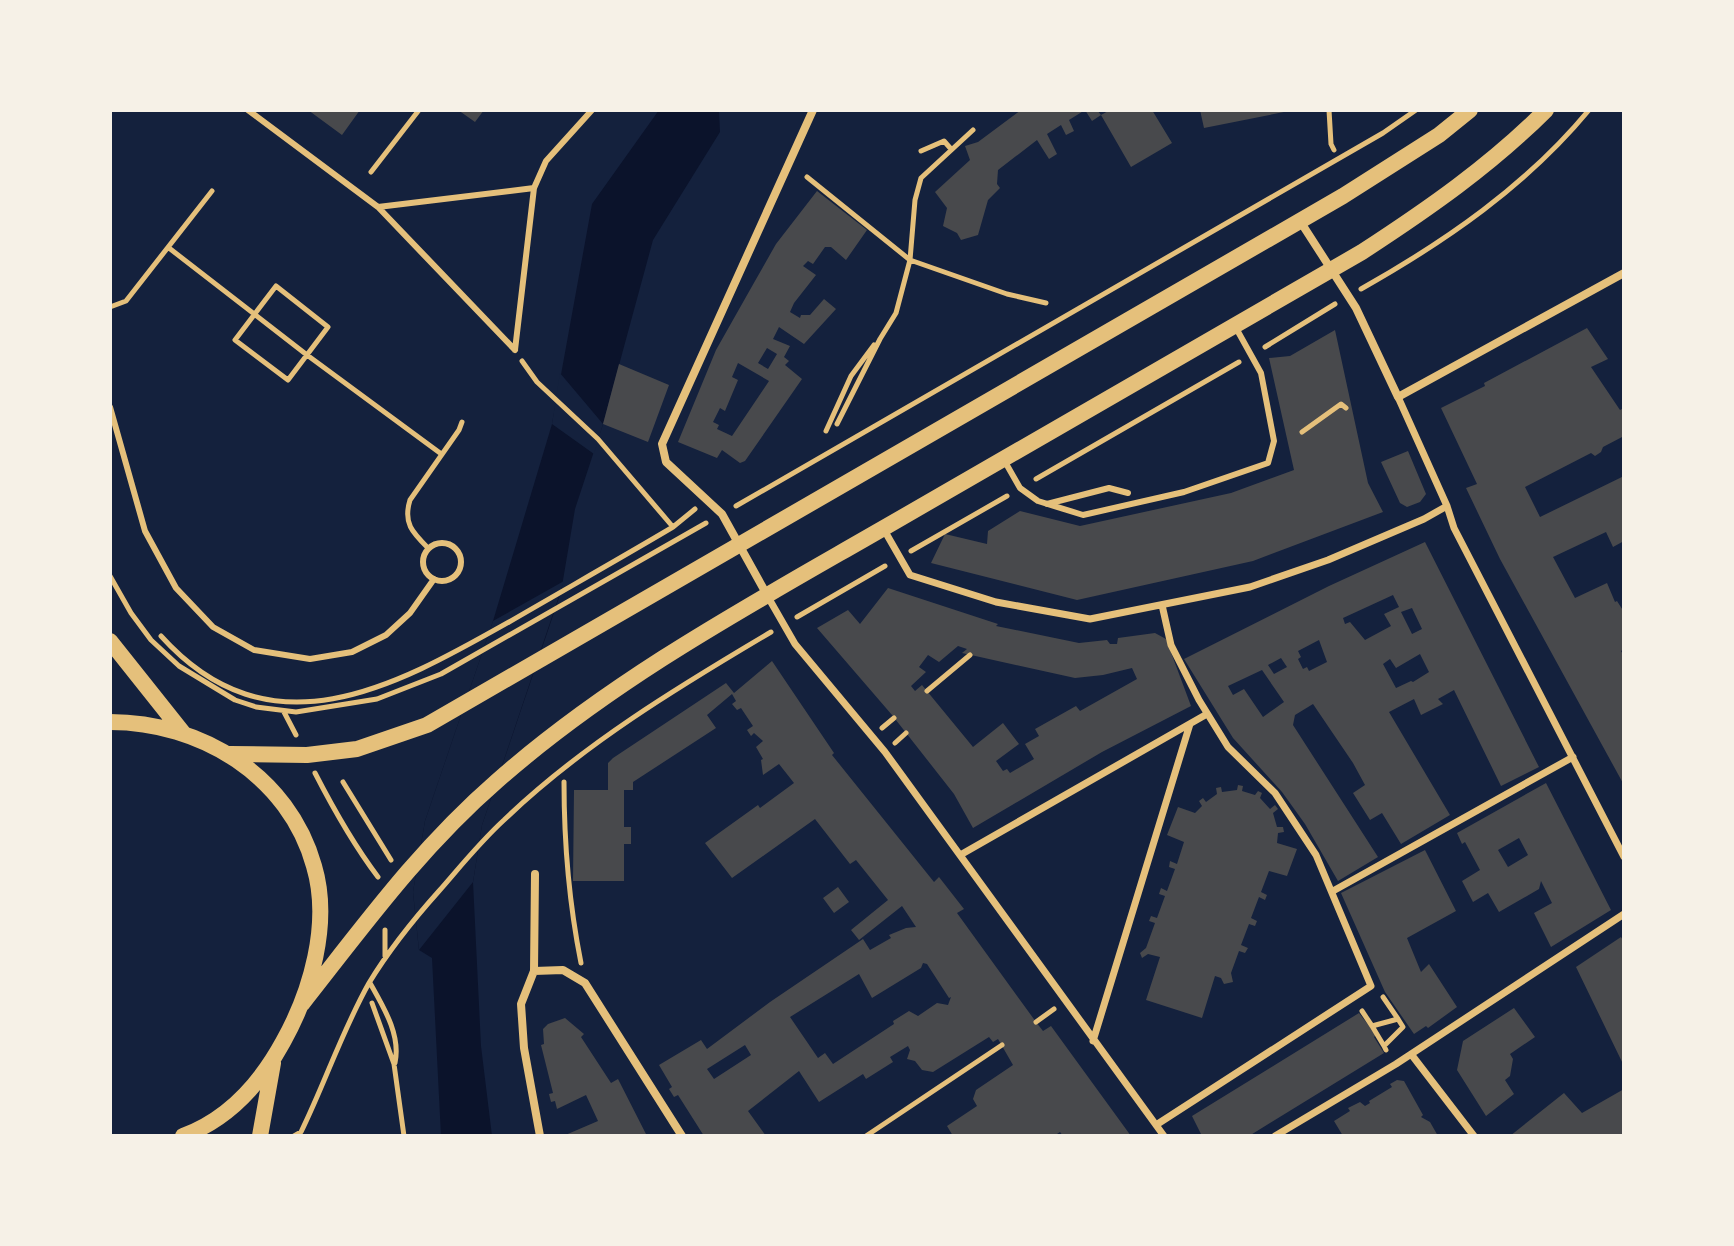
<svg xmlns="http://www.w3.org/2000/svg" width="1734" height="1246" font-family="Barlow,sans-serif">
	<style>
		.water { fill: #0b132b }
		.pier { fill: #14213d }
		.building { fill: #48494c; fill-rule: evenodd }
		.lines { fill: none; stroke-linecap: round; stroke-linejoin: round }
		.path { stroke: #e5c07b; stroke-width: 5 }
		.service { stroke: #e5c07b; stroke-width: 6 }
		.pedestrian { stroke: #e5c07b; stroke-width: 7 }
		.minor { stroke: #e5c07b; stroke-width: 8 }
		.secondary { stroke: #e5c07b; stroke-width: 16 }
	</style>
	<rect width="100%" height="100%" fill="#14213d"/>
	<path class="water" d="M659 110H719L720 132 653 240 603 424 575 509 561 592 482 825 473 882 481 1046 492 1136H441L432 958 419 950 413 892 425 821 493 621 552 424 592 204Z"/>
	<path class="pier" d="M560 373 603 424 594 454 552 424Z
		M564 581 482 825 473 882 419 950 413 892 425 821 493 621Z"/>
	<path class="building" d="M308 110H360L342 135Z
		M458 110H484L475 122Z
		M1021 110H1097L1101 115 1092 121 1085 110 1069 120 1074 131 1066 135 1061 125 1047 134 1057 154 1049 159 1037 140 998 170 997 184 1000 188 988 200 978 235 961 240 957 233 943 226 947 208 935 192 970 160 965 146 978 142Z
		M1110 110H1152L1172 143 1131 167 1101 115Z
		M1200 110H1289V111L1204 128Z
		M817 191 867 230 846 260 831 247H825L813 264 808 261 803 266 816 275 794 303 790 312 800 318 801 315H810L824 299 836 309 804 344 779 327 773 339 790 346 784 357 789 361 785 365 802 379 745 461 740 463 722 450 717 458 678 442 716 350 755 281 776 244ZM767 348 777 354 768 369 758 363ZM738 363 769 381 732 436 717 429 719 425 713 422 720 408 725 411 738 380 732 377Z
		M1587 328 1608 359 1591 367 1620 410 1624 408V436L1603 447 1601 452 1595 456 1591 453 1525 487 1540 517 1624 476V541L1613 547 1606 532 1553 557 1575 598 1607 583 1615 602 1617 601 1624 612V649L1621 651 1624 656V785L1500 559 1466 488 1477 484 1441 408 1485 386 1484 383Z
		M1335 330 1368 483 1383 512 1253 561 1077 600 931 563 945 534 987 544 988 531 1020 511 1080 526 1231 493 1294 470 1269 358 1290 356Z
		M619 364 669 385 648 442 603 424Z
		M1408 451 1426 494 1420 502 1407 507 1400 503 1381 462Z
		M1425 542 1539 767 1501 786 1454 690 1438 699 1443 704 1421 715 1414 699 1389 712 1450 815 1401 844 1382 813 1370 820 1353 793 1365 785 1353 763 1313 704 1295 715 1293 725 1378 857 1338 881 1305 824 1282 792 1233 738 1184 659 1329 586ZM1393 595 1399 607 1384 614 1391 626 1365 640 1350 622 1345 624 1343 618ZM1412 608 1422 629 1412 634 1401 612ZM1319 640 1327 662 1309 671 1307 667 1303 669 1298 659 1301 657 1298 651ZM1420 654 1429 672 1413 682 1411 681 1396 688 1383 664 1390 659 1396 668ZM1281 658 1287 667 1274 674 1268 665ZM1262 670 1284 702 1263 717 1244 689 1233 695 1228 686Z
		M888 588 998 624 996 626 1079 643 1107 640 1110 644H1117L1118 638 1155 633 1166 639 1191 706 1102 752 973 828 954 794 892 715 817 628 848 610 860 624ZM958 646 967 649 962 653 1075 678 1103 675 1132 668 1137 679 1080 711 1076 706 1035 729 1039 736 1025 744 1034 759 1010 773 1007 769 1003 771 996 761 1019 744 1003 723 973 747 922 685 915 691 911 686 926 672 919 667 928 655 939 662Z
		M772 661 834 753 832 755 934 882 939 877 964 909 957 913 1036 1022 1043 1031 1051 1026 1131 1136H1063L1060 1132 1054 1136H953L947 1126 977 1106 973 1099 976 1090 1013 1065 998 1039 993 1042 989 1037 933 1072 922 1070 915 1061 907 1059 910 1050 908 1046 890 1057 893 1062 866 1079 863 1074 819 1102 799 1071 748 1111 766 1136H704L678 1095 674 1097 669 1089 672 1087 659 1065 701 1040 707 1049 770 1002 863 939 870 950 891 938 889 935 906 928 916 927 902 906 859 940 851 930 888 900 856 860 850 864 815 819 732 878 705 843 758 805 760 808 794 783 779 764 763 775 761 760 763 759 756 747 763 741 754 733 751 736 747 730 753 726 741 708 737 710 732 704 736 701 732 694 707 715 716 728 633 782V790H624V827H631V844H624V881H573L574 790H608V763L613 758 726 683 734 693ZM923 963 927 964 949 998 951 997 948 1005 937 1003 918 1016 909 1011 893 1021 894 1024 833 1064 825 1053 818 1058 790 1017 859 974 872 998 921 968ZM745 1045 751 1055 714 1079 707 1069Z
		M1546 783 1611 910 1551 947 1534 913 1552 903 1541 881 1539 889 1499 912 1488 893 1473 902 1462 881 1480 870 1465 842 1462 844 1457 833ZM1519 838 1528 855 1508 867 1498 850Z
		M1238 785 1243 786 1242 791 1255 795 1258 791 1262 793 1260 798 1270 809 1275 805 1278 809 1273 813 1277 827H1283L1284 832 1278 833 1277 843 1297 849 1287 876 1269 871 1261 892 1267 895 1265 900 1259 897 1251 918 1257 921 1255 926 1249 924 1241 945 1248 948 1245 953 1239 951 1231 973 1233 982 1224 984 1221 978 1215 976 1202 1018 1146 1000 1160 957 1148 954 1142 958 1140 953 1146 948 1155 923 1149 921 1151 916 1157 918 1165 896 1159 894 1161 888 1167 891 1175 869 1169 867 1170 861 1177 864 1184 842 1167 835 1178 807 1195 813 1202 806 1199 801 1203 798 1206 802 1217 794 1216 788 1221 787 1222 792 1237 790Z
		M1425 850 1456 911 1407 938 1421 972 1429 964 1457 1007 1428 1028 1426 1026 1414 1034 1385 992 1341 893Z
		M838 887 849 902 834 913 823 898Z
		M1621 937 1624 942V1066L1576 967Z
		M1514 1008 1535 1037 1510 1054 1513 1059 1510 1076 1505 1080 1514 1094 1486 1116 1457 1070 1463 1041Z
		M1359 1013 1376 1035 1374 1037 1384 1053 1249 1136H1202L1192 1116Z
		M565 1018 584 1034 581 1037 611 1083 618 1079 647 1136H563L598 1121 586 1095 557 1109 555 1101 551 1102 549 1094 553 1093 541 1045 544 1044 543 1029 548 1024Z
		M1397 1080 1404 1081 1423 1115 1421 1117 1430 1122 1438 1136H1343L1334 1121 1350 1111 1348 1108 1360 1102 1365 1106 1370 1103 1369 1101 1392 1087 1390 1084Z
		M1624 1089V1136H1510L1564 1093 1582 1113Z"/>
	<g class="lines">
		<path class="path" d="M1329 110 1331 144 1334 150
			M921 151 944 141 951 149
			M371 172 419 110
			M807 177 910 260 1007 294 1046 303
			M169 248 307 355 440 453
			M276 286 328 327 288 380 235 340Z
			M1361 289C1446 241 1526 186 1589 110
			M110 307 126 301 212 191
			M1265 347 1335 304
			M522 361 537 382 598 439 673 527
			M837 424 880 339 896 313 910 260 915 200 921 178 973 130
			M826 431 851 376 874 345
			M1302 432 1341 404 1346 408
			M1036 479 1239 362
			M736 506 1383 133 1416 110
			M428 548C412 532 403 523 410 500L459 430 462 422
			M911 551 1007 496
			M110 576 131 613 151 640 179 666 235 700 256 707 296 712 377 699 441 674 706 523
			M797 617 885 566
			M161 636C270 757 394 687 509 622 564 590 619 559 673 527L695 509
			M927 691 970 655
			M284 712 296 735
			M882 728 894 718
			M895 743 906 733
			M315 773C334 810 353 844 378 877
			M343 782 391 860
			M564 782C564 842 569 903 581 963
			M385 930V956
			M370 983C384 1008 401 1035 395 1063
			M1383 997 1398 1019
			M372 1003 394 1064 404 1136
			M1362 1011 1372 1026 1398 1019 1403 1027 1384 1046 1386 1050
			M1036 1022 1054 1009
			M1372 1026 1384 1046
			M294 1136 301 1132C325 1083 342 1031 369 983 389 950 413 920 439 891 460 867 480 842 504 820 582 745 678 687 771 632
			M866 1136 1002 1045"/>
		<path class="service" d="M248 110 378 207 515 350
			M378 207 534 188
			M515 350 534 188 546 161 592 110
			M110 407 145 531 176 588 213 627 254 650 310 659 352 652 386 635 410 613 434 579
			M1004 460 1020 488 1038 501 1083 515 1184 492 1268 463 1274 441 1261 373 1236 328
			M1047 504 1109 488 1128 493
			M423 562a19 19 0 1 1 38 0a19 19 0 1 1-38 0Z"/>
		<path class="pedestrian" d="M1398 397 1447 506 1454 528 1624 857
			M883 528 910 575 996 602 1090 619 1250 587 1328 560 1424 519 1447 506
			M768 597 795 644 885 752 1164 1136
			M962 854 1207 714
			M1333 891 1573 757
			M1093 1041 1190 724
			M1411 1054 1474 1136
			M1156 1125 1371 986 1316 855 1275 793 1228 747 1199 700 1171 645 1162 605
			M1275 1136 1396 1064 1624 914"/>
		<path class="minor" d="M1300 221 1356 308 1398 397 1624 273
			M767 595 722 514 666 462 662 444 813 110
			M535 874 534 971 521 1004 524 1048 540 1136
			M534 971 563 970 585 983 682 1136"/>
		<path class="secondary" d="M110 641 184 734
			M110 722C201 722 289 776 314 866 331 923 311 992 283 1042 260 1084 229 1119 183 1136
			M230 754 307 755 357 749 427 725 1343 196 1439 135 1470 110
			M302 1004C365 924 420 848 497 781 613 679 750 605 882 529 1042 436 1203 345 1362 252 1428 209 1490 166 1546 110
			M260 1136 273 1063"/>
	</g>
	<rect width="1734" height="1246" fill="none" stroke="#f6f1e7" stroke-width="224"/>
</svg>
